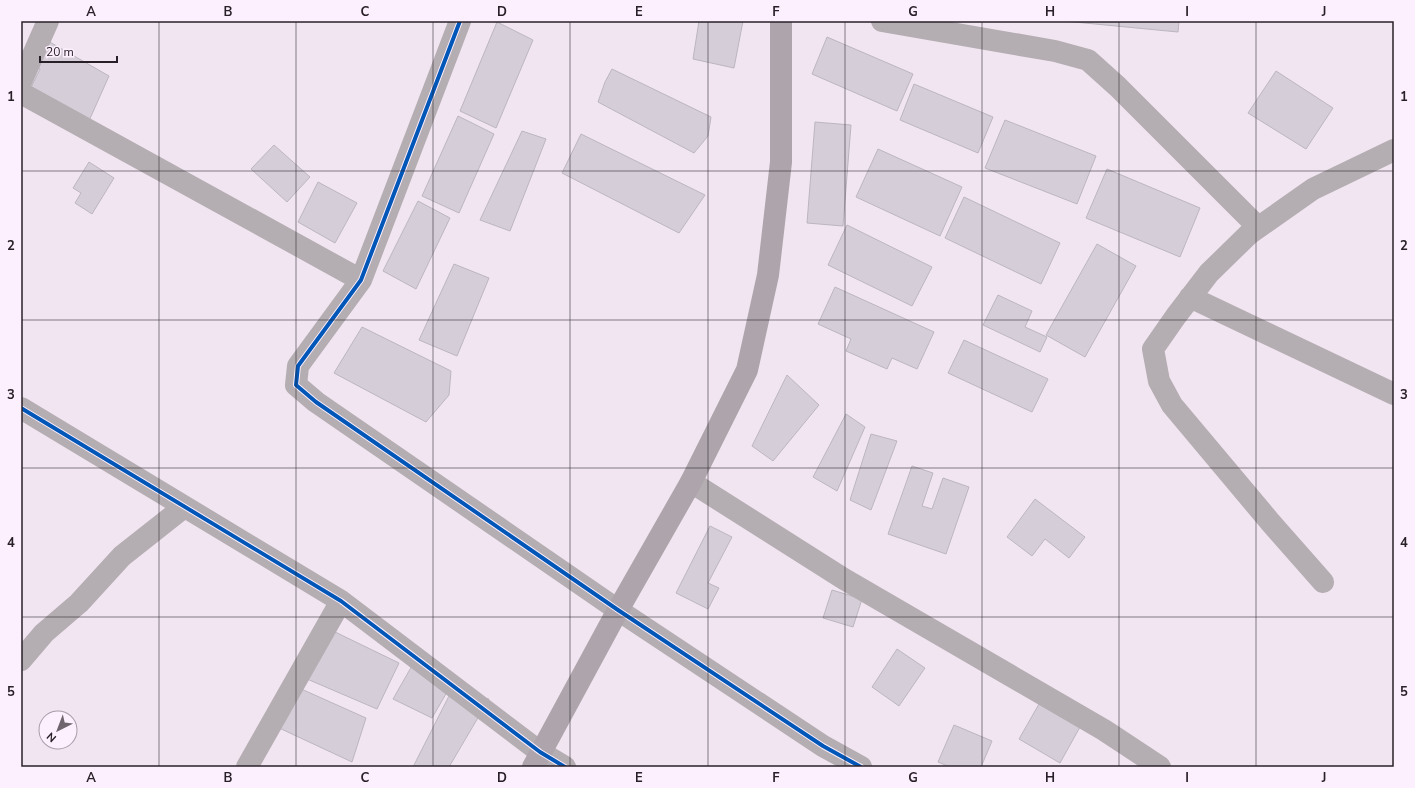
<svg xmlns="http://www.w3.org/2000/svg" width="1415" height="788" font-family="'Nunito Sans',sans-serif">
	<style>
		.building { fill: #d5ced9; stroke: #bcb6c1 }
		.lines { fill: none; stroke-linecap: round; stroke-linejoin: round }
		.minor { stroke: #b4adb1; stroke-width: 22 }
		.major { stroke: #ada5ab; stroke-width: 22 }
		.cycleway-casing { stroke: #fdf0fe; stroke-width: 6 }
		.cycleway { stroke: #0057b8; stroke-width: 4 }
		.grid { fill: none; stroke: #282028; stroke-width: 1; stroke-opacity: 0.55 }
		.neatline { fill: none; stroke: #282028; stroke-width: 1.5 }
		.grid-label { font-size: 13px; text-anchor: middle; font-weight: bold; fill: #282028 }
	</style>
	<rect width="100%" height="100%" fill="#f0e5f1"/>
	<path class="building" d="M699 21H743L734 68 693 59Z
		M1064 21H1179L1178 32Z
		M497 22 533 40 496 128 460 111Z
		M41 37 109 76 88 123 27 96 40 69 30 62Z
		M827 37 913 74 897 111 812 74Z
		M612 69 711 117 708 136 694 153 598 102 605 82Z
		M1276 71 1333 108 1306 149 1248 113Z
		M914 84 993 117 978 153 900 120Z
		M458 116 494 134 459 213 422 196Z
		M1005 120 1096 156 1077 204 985 168Z
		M815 122 851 125 843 226 807 223Z
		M522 131 546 139 510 231 480 220Z
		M581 134 705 195 679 233 562 173Z
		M274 145 310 177 287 202 251 169Z
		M878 149 962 187 940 236 856 197Z
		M89 162 114 178 92 214 75 203 81 193 73 188Z
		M1107 169 1200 208 1180 257 1086 218Z
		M318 182 357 203 335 243 298 222Z
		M964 197 1060 243 1041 284 945 238Z
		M418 201 450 218 416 289 383 271Z
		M847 225 932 267 912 306 828 265Z
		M1097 244 1136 266 1085 357 1046 335Z
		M454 264 489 278 457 356 419 340Z
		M835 287 934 332 917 369 892 358 887 369 846 351 851 339 818 324Z
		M998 295 1032 311 1025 327 1047 337 1040 352 983 325Z
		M362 327 451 371 449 395 426 422 334 373Z
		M964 340 1048 379 1032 412 948 373Z
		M787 375 819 405 773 461 752 446Z
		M846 414 865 427 837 491 813 477Z
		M871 434 897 441 871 510 850 500Z
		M912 466 933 473 922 506 932 509 943 478 969 487 946 554 888 534Z
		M1035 499 1085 537 1069 558 1045 539 1032 556 1007 537Z
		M710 526 732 537 708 583 719 588 708 609 676 593Z
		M832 590 862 599 853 627 823 618Z
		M331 630 399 663 377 709 307 679Z
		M897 649 925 668 899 706 872 687Z
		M413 664 454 680 432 718 393 699Z
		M299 688 366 718 352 762 277 727Z
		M451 692 489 699 449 767H413Z
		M1039 704 1080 727 1060 763 1019 739Z
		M954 725 992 741 981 767H950L938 762Z"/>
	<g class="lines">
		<path class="minor" d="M460 21 361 280 298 366 296 385 316 402 618 610 823 746 861 767
			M882 21 1055 51 1088 60 1118 87 1258 227
			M21 82 48 21
			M21 93 361 280
			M1190 297 1394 394
			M21 408 341 601 540 752 565 767
			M691 482 844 579 1104 730 1160 767
			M1323 582 1271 523 1172 405 1159 381 1153 349 1176 316 1209 273 1249 234 1313 189 1394 150
			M21 660 44 633 79 603 122 556 184 507
			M247 767 341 601"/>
		<path class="major" d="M533 767 618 610 691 482 747 370 768 275 781 162V21"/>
		<defs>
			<path id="cycleway" d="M460 21 361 280 298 366 296 385 316 402 618 610 823 746 861 767
				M21 408 341 601 540 752 565 767"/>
		</defs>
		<use href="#cycleway" class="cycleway-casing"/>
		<use href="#cycleway" class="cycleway"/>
	</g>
	<path class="grid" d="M159 21V767M296 21V767M433 21V767M570 21V767M708 21V767M845 21V767M982 21V767M1119 21V767M1256 21V767M21 171H1394M21 320H1394M21 468H1394M21 617H1394"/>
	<rect width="1415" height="788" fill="none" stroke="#fdf0fe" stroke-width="44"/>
	<g transform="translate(58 730) rotate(222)"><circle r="19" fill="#fdf0fe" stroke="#a89da8"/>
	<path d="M0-3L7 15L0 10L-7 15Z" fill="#6e656e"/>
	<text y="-6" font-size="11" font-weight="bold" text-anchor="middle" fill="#282028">N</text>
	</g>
	<path d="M40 56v6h77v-6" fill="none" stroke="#282028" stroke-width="2"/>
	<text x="46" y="56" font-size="12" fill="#282028" stroke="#fdf0fe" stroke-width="3" paint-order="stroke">20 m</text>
	<rect x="22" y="22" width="1371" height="744" class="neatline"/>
	<g class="grid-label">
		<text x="91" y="16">A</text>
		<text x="228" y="16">B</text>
		<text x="365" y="16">C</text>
		<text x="502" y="16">D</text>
		<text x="639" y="16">E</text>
		<text x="776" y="16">F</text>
		<text x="913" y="16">G</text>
		<text x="1050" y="16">H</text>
		<text x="1187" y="16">I</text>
		<text x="1324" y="16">J</text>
		<text x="11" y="101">1</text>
		<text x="1404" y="101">1</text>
		<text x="11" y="250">2</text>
		<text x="1404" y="250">2</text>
		<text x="11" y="399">3</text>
		<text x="1404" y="399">3</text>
		<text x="11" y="547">4</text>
		<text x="1404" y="547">4</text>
		<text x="11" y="696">5</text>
		<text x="1404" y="696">5</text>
		<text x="91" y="782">A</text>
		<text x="228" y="782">B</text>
		<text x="365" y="782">C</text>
		<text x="502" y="782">D</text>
		<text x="639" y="782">E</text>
		<text x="776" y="782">F</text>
		<text x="913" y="782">G</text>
		<text x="1050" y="782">H</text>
		<text x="1187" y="782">I</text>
		<text x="1324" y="782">J</text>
	</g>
</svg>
